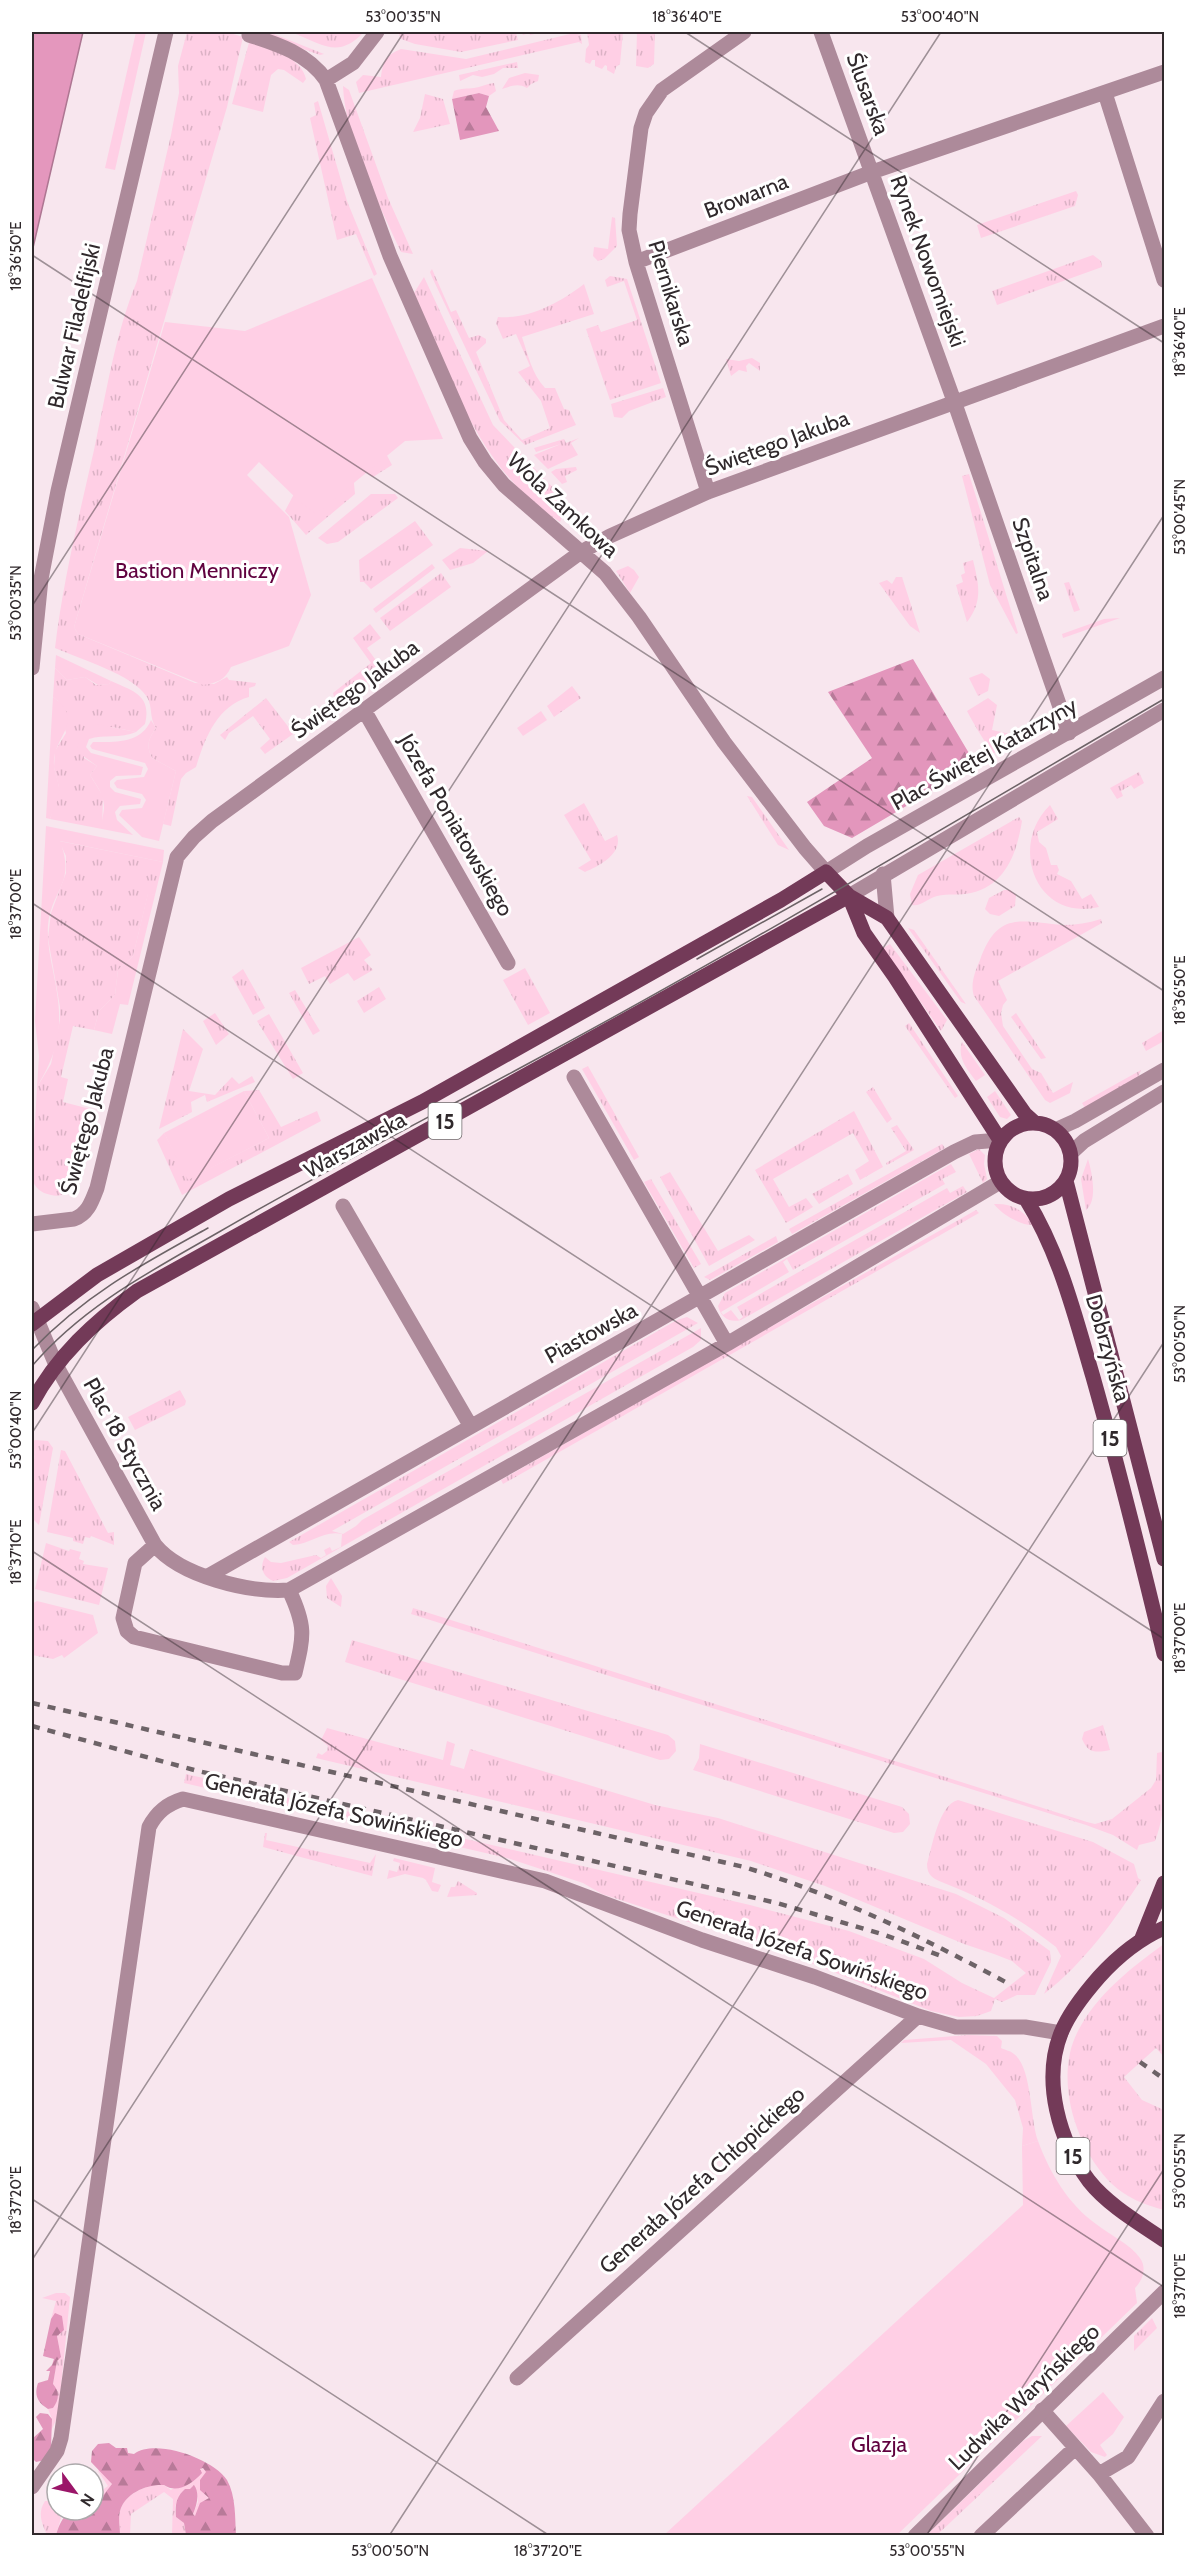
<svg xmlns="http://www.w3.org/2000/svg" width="1196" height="2567" font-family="Cabin,sans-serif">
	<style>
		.grass { fill: url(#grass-tufts) }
		.forest { fill: url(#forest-firs) }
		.green { fill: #ffcfe5 }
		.water { fill: #e497bd; stroke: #ae7692; stroke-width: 1.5 }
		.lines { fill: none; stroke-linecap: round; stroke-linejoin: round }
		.minor { stroke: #ad8a9a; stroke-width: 15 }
		.tertiary { stroke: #ad8a9a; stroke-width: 15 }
		.primary { stroke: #733a58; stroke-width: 15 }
		.tram { stroke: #6d6367; stroke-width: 1.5 }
		.rail { stroke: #6d6367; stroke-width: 4.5; stroke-dasharray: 8 8; stroke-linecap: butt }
		.ticks { fill: none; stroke: #30292c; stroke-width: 1.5; stroke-opacity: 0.45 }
		.labels { text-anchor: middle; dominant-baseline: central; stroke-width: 6; stroke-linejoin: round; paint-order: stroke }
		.shield { fill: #fff; stroke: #6e696b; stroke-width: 1.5 }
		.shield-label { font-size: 21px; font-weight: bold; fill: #30292c }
		.street-label { font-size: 22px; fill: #30292c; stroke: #fff }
		.park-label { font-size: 22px; fill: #60023f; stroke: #fff }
		.neatline { fill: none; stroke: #30292c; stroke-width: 2 }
		.ticks-label { font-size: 15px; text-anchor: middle; fill: #30292c }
	</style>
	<defs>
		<pattern id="grass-tufts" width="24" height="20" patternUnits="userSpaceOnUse" patternTransform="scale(1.5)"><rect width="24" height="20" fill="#ffcfe5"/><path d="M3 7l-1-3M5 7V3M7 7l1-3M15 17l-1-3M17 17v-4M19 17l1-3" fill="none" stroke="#dbb2c5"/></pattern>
		<pattern id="forest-firs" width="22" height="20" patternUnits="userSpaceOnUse" patternTransform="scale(1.5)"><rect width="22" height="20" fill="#e396bc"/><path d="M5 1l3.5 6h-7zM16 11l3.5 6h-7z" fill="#b87a99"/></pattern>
	</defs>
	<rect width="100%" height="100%" fill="#f8e6ee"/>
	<path class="grass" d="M187 32H227L243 37 227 107 74 627 78 634 195 683 214 684 227 677 229 680 256 683 255 686 249 688V697C217 706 205 738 196 767L186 773 181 779 171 826 163 824 176 771 152 758C146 745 148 740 156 728 149 718 153 707 147 697 132 674 82 660 55 648 63 581 79 516 94 450 106 394 115 334 137 281L171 135 179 93 178 66Z
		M255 32H269L324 54 320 55Z
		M307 32H364C339 58 325 46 296 34Z
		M398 32H544L530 35 529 33 523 35 521 32 516 33 518 40 461 52 415 44 401 39Z
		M587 32H623L620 64 616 67 614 74 607 70V66L605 65 602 69 595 66V60H592L590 64 585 62 586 49 589 45Z
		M637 32H655L654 64 648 68 636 66Z
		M574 33 581 35 582 44 579 42 359 93 356 82 363 75 381 77C383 61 386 55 401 49L466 59Z
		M250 39C268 48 302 57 306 79L303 83 284 70 278 69 271 75 263 112 232 104Z
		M517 62 518 68H503L494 74 482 77 473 75 460 81 459 75Z
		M525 73 539 75 538 81 531 84 527 88C518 83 511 86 502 89L509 78Z
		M494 83 496 91 489 96 479 93 452 99 454 91C461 88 467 89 474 88 481 87 486 84 494 83Z
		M343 86 349 90 388 198 413 254 401 252C379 204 345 138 343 86Z
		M425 94 443 99 450 124 413 132 420 118Z
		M318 101 347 201 377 274 374 276 356 234 337 240 310 118 316 115 314 103Z
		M1076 191 1078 195 1075 206 981 238 977 225Z
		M612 217 615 218 617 246 604 259 598 261 593 256 594 247 608 249Z
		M1093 255 1101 261 1102 267 997 305 992 291Z
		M432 269 451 312 456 310 469 338 479 335 486 339V343L476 352 504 420 522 440 550 428 541 401 518 372 530 366 516 334 503 339 496 323 498 317C530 319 559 303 584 284L594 314 522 337C528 355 532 374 545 388H555L564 409 569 410 576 425 525 445 500 421 432 277 430 272Z
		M610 276 627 279 661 383 610 400 586 329 598 325 601 332 637 320 624 281 607 287 605 280Z
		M424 277 493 425 562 497 565 511 560 522C477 469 452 379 414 293Z
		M752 358 760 363V371L749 363 746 366 747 372 739 370 731 376 726 359 739 361Z
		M663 388 666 397 629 411 622 418 614 417 611 404Z
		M579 438 571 443 578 455 548 469 534 455 561 444 536 452 534 448 564 439 566 443Z
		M381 444 392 465 373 477 362 470Z
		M576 467 577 470 565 476 567 482 562 484 551 472 556 469Z
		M353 473 355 494 306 535 285 511 295 492Z
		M969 474 1018 633 1016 634 990 585 962 476Z
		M371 494H395L398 498 338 542 327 544 318 538Z
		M415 521 433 545 371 589 364 582H360L359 560Z
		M460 548 488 551 473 563 450 570 442 560Z
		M973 560C979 585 983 601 967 622L956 585 963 582 961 575 965 573 963 563Z
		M432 564 435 568 376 613 373 609Z
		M628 566 634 570 639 577 630 593 616 571Z
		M441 573 451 587 390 631 380 618Z
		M896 577H902L920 633 910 626 879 583 887 580 892 584Z
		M1069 582 1080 610 1074 612 1064 583Z
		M370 624 381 638 367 648 383 670 265 754 260 748 270 739 253 716 229 733 225 740 220 735 266 698 290 729 334 697 333 693 371 663 353 638Z
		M55 668 67 680 85 677 96 685 109 684 111 681C133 691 152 695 145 724L136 732 112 727 83 731 84 758 97 766 90 775 103 796 102 829 50 819 59 787 54 767 55 751 66 733 58 701 53 697Z
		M982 673 990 679 988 691 978 696 969 678Z
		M572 686 581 698 554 717 547 706Z
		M988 698 997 705 992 730 1025 737 992 754C984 739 975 727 967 711Z
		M541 711 547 720 523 736 517 728Z
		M1139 772 1144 783 1134 789 1131 785 1121 791 1123 796 1117 799 1110 788Z
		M747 796 752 797 789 850 778 845Z
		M584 803 605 841 617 835C623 853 600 866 585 872L578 868 591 860 564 815Z
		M1050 805 1058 819 1037 832 1039 842 1046 848 1051 865H1057L1059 870 1057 874 1071 881 1082 899 1091 894 1099 907C1036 922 1008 846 1050 805Z
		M1019 817 1022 821C1017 852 1006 885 971 893 960 896 948 893 937 896 928 898 921 907 912 905L910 894 918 875Z
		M59 841 163 862 155 895 148 894 133 956 118 970 115 995 99 1011 94 1030 73 1026 61 1077 68 1079 63 1102 94 1110C89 1133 85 1203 51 1195 41 1193 34 1188 32 1177L37 1087 51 1064 60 1020V1007L48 938 51 913 66 873V856Z
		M1004 890H1010L1016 895 1015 906 999 916 990 914 985 909 989 898Z
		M1101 919 1102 923 998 981 1007 1000 1003 1005 1001 1013 1003 1026 1032 1069 1041 1073 1053 1093 1073 1082 1070 1093 1050 1103 1045 1100 974 996C970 985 975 971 980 960 998 910 1021 922 1063 925 1076 925 1088 923 1101 919Z
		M908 928 914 930 966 1004 961 1002Z
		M359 937 371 955 364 960 373 970 354 981 348 973 330 984 325 976 309 984 301 968Z
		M890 944 947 1020 941 1031 883 948Z
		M525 968 550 1013 528 1025 503 980Z
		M243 969 265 1008 253 1015 232 977Z
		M379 987 386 999 364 1013 357 1001Z
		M295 990 320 1031 313 1035 289 993Z
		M215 1013 229 1034 216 1045 203 1021Z
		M1016 1013 1046 1058 1041 1059 1011 1017Z
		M269 1014 303 1073 293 1079 257 1021Z
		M909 1023 958 1096 955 1098 905 1026Z
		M183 1029 203 1049 189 1091 215 1095 232 1077 239 1084 252 1076 255 1082 207 1102 205 1095 191 1102 192 1112 159 1129Z
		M1164 1030V1041L1146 1051 1142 1043Z
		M962 1042 985 1075 976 1081C967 1069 957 1058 962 1042Z
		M588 1066 639 1157 634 1160 582 1069Z
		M1141 1070 1138 1078 1085 1108 1082 1103Z
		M873 1087 892 1119 887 1123 866 1092Z
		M259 1090 281 1127 317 1111 321 1121 182 1195 157 1140 164 1133 189 1179 269 1138 244 1091Z
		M995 1091 1011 1115 1007 1119 1000 1117 987 1097Z
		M854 1111 883 1167 860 1180 855 1170 869 1161 853 1133 773 1179 789 1207 806 1198 813 1207 786 1223 755 1170Z
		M897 1125 914 1150 887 1165 886 1163 906 1151 891 1128Z
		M942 1144 945 1148 792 1234 789 1229Z
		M979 1149 985 1155 984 1164 987 1179 983 1183 969 1154Z
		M1088 1159C1092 1172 1098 1201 1086 1210L1081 1179Z
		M951 1164 956 1172 942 1179 945 1184 793 1270 787 1259 783 1262 789 1272 721 1312 723 1315 731 1310 739 1320 743 1317 737 1307 947 1188 950 1193 963 1186 967 1192 741 1320C730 1323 721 1318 718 1306L725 1293Z
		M670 1172 718 1251 749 1235 755 1240 709 1266 660 1177Z
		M848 1174 853 1184 819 1204 812 1194Z
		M651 1179 701 1264 694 1268 644 1182Z
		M994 1204C1011 1203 1024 1210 1033 1225 1021 1226 1000 1213 994 1204Z
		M976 1210 979 1213 503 1484 501 1480Z
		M776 1236 778 1242 710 1280 704 1277Z
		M687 1317 698 1323 332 1531 343 1534 356 1526 362 1520 701 1328V1340L693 1347 287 1578 273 1581C263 1576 259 1568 265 1557L271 1562 281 1563 316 1555 321 1558 326 1555 324 1550 330 1547 332 1551 341 1547 342 1534C323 1530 312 1544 293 1545L289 1542 677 1320Z
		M180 1390 186 1401 185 1405 135 1430 128 1417Z
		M35 1440 48 1441 53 1448 39 1525 32 1518V1483L36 1481 33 1464 36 1450 32 1449V1442Z
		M61 1450 65 1451 108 1533 114 1532V1545L91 1536 90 1538 85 1537 83 1544 73 1541V1538L47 1532Z
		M46 1543 69 1551 70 1549 81 1552 79 1559 84 1561 83 1564 108 1568 99 1605 35 1589Z
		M331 1578 342 1596 341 1607 327 1598 326 1586Z
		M37 1601 93 1615 98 1633 64 1658 62 1655 53 1659 32 1655V1604Z
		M413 1608 1087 1822 1095 1824 1112 1819 1151 1788 1156 1780 1157 1753 1162 1752C1166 1783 1166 1812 1155 1841L1139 1845 1137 1850 1113 1835 1086 1825 411 1614Z
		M352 1640 668 1735 675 1741 676 1751 669 1759 660 1760 345 1662Z
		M1103 1725 1110 1750C1095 1753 1088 1753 1082 1739L1084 1732Z
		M327 1728 443 1760 447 1741 455 1744 450 1765 464 1769 470 1749 655 1805 718 1818 956 1894 1004 1918 1050 1951 1051 1962 1035 1995H1017L1002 2002 995 1999 991 2011 977 2016 959 2017 931 2011 796 1957 602 1894 583 1883 507 1858 184 1783 186 1774 750 1905 849 1931 924 1959 962 1983 994 1998 1026 1973 1012 1961 994 1954 964 1944 825 1886 751 1861 316 1758 318 1753 322 1755 327 1751 328 1746 321 1740Z
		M700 1744 902 1807 909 1814 910 1824 903 1832 894 1833 693 1770 699 1758Z
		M958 1800 1093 1842 1134 1864 1138 1878 1141 1880C1114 1921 1084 1963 1044 1994L1061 1956 1056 1947C1021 1919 985 1899 944 1883 934 1879 927 1876 927 1864 932 1847 939 1804 958 1800Z
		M265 1833H267L266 1840 370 1863 376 1854 372 1876 263 1847Z
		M394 1858 435 1868 432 1882 441 1885 438 1892 432 1891 426 1880 423 1878 405 1874 387 1879 389 1870 397 1872 400 1863 393 1861Z
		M458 1881 477 1893V1895L447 1897 451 1887H455Z
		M1164 1944V2057L1156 2048 1124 2077 1142 2100 1164 2110V2210C1145 2205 1127 2198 1112 2184 1076 2149 1053 2078 1078 2031 1097 1994 1131 1968 1164 1944Z
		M968 2035 997 2036 1002 2041 1001 2048C1005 2050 1011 2051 1014 2054 1032 2067 1030 2119 1038 2141L1022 2146 1023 2128 1015 2100 986 2064 951 2040 901 2043 904 2040Z
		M56 2293H65L70 2297 58 2416 50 2433 52 2419 48 2409 53 2408V2384L57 2360 61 2357 57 2336 59 2332 53 2318 51 2319 56 2301 42 2298Z
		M1152 2318 1157 2328 1134 2351V2336Z
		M1032 2436H1042L937 2535 926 2536 1023 2441Z
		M203 2468 206 2472 209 2498 195 2516 193 2514 198 2502 197 2493 190 2489 179 2495 175 2507 176 2517 184 2523 186 2535H172L173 2499 164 2492 131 2514 130 2535H120C120 2527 118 2518 120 2511 125 2493 147 2484 164 2485L171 2490Z
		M100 2469 112 2484 98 2502 93 2504V2497L108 2486 98 2471Z
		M45 2501H49L61 2518 56 2535H47C42 2524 37 2513 45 2501Z"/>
	<path class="forest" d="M479 93 489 96 486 107 499 131 460 140 452 99Z
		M913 659 976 765 852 838 824 826 807 802 872 758 828 692Z
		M55 2313 62 2316 64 2330 57 2336 61 2357 57 2361 53 2384C60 2392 59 2400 53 2408L48 2409C37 2402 34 2395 38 2383L48 2380 50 2371H46L52 2365 54 2359 43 2356 51 2319Z
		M40 2413 48 2414 52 2419 51 2448 45 2460 36 2462 32 2458V2439L43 2429 36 2417Z
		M109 2443 116 2448H127L128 2453 134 2454C156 2438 213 2459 227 2480 236 2496 235 2518 236 2535H186L184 2523 176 2517C175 2505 176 2497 185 2489H190L194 2485C200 2493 197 2505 193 2514L195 2516 200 2503 209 2498 200 2490V2480L206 2472 203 2468 200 2469 202 2473C192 2484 177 2494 164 2485 147 2484 125 2493 120 2511 118 2518 120 2527 120 2535H56C63 2512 69 2510 93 2510V2504L98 2502 112 2484 91 2462 92 2451 98 2444Z"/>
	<path class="green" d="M136 32H146L115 170 105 168Z
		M372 278 443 439 405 441 316 514 300 502 259 462 247 475 289 517 311 595 289 646 231 667C225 680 217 683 203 685L78 634 74 627 165 322 245 331Z
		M1120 618 1063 638 1062 634 1104 619Z
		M56 655 111 681 109 684 98 685 85 677 67 680 55 668Z
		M53 697C85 721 56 734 54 760 53 770 58 778 59 787 61 797 53 810 50 819L46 818Z
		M151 720 156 728C148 740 146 745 152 758L176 771 159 841 142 837 119 815 122 810 142 808 146 800 142 794 117 788 114 783 117 780 144 777 148 769 145 763 92 749 90 746 93 742C115 742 141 744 151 720Z
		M97 724 136 732C121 739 104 734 89 739L86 747 91 753 143 767 141 775 116 776 110 781V787L115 792 141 799 140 804 120 806 115 812 117 820 133 835 102 829C101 821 103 817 104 809 105 796 97 786 90 775L97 766 79 753 77 746 83 731Z
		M46 826 164 850 163 862 60 841C76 884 52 888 48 925 47 941 50 956 53 971 63 1019 63 1044 37 1087L39 1056 35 1021Z
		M148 893 155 895 128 1005 120 1004 112 1034 94 1030 99 1011 115 995 118 970 133 956Z
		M244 1091 269 1138 188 1180 164 1133Z
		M32 1449 36 1450 33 1464 39 1468 36 1481 32 1483Z
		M1038 2141C1050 2173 1068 2204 1096 2224 1110 2235 1130 2244 1140 2258 1147 2268 1143 2280 1135 2288L1137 2303 897 2535H664L1023 2205 1022 2146Z
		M1103 2392 1124 2417 1113 2434 1100 2445 1107 2455 1105 2457 1091 2452 1066 2426Z"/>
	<path class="water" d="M32 32H83L32 252Z"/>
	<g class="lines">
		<path class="minor" d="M821 32 954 401 1069 733
			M249 35C278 44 308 54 326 80L390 256 470 438 485 462 504 485 605 573 639 617 724 742 805 848 826 872
			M326 80 353 63 377 32
			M1105 93 1164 280
			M636 262 872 172 1164 72
			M708 492 636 262 629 230 630 214 641 128 646 113 662 90 744 32
			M32 668 41 579 58 491 166 32
			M364 710 508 963
			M574 1077 727 1344
			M1055 1130 1075 1121 1164 1070
			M1071 1153 1084 1141 1164 1092
			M343 1206 470 1425
			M32 1224 74 1219C88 1214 92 1201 97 1188L177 857 194 837 212 821 581 552 610 536 708 492 1164 326
			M32 1308 56 1365 155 1545C180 1576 249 1593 289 1590L727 1344 1000 1182
			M155 1545 135 1563 123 1618 127 1631 134 1637 282 1673H295C304 1635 306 1626 289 1590
			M208 1576 954 1152 975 1142 1000 1140
			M517 2378 918 2016
			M1042 2410 1099 2474 1147 2536
			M1099 2474 1128 2457 1164 2401
			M32 2487 57 2451 61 2438 149 1827C157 1812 167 1804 183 1799L545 1881 702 1940 815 1977 918 2016 956 2027H1025L1061 2033
			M981 2536 1075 2448"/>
		<path class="tertiary" d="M826 872 867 846 1164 678
			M883 874 887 918
			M849 896 1164 710
			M915 2536 1164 2292"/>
		<path class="primary" d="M849 896 864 933 895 977 1000 1140
			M995 1161a38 38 0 1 1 76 0a38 38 0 1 1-76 0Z
			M1066 1181 1164 1559
			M1026 1199C1060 1254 1075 1316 1093 1377 1119 1469 1142 1562 1164 1654
			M32 1324 97 1275 229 1199 422 1102 781 900 826 872 849 896 887 918 1025 1114 1035 1123
			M32 1403C57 1356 94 1322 137 1291L849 896
			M1164 1928C1139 1939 1118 1956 1099 1977 1085 1993 1069 2013 1061 2033 1042 2081 1059 2141 1089 2181 1108 2205 1139 2223 1164 2240
			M1142 1938 1164 1883"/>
		<path class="tram" d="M697 959 822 889
			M32 1350C86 1294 141 1265 208 1228
			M32 1366C83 1306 151 1271 219 1232 322 1172 428 1118 533 1061 747 946 955 821 1164 699"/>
		<path class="rail" d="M32 1703 744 1867C839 1896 924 1938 1011 1985
			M32 1726 198 1771 777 1903 885 1935 944 1957
			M1140 2062 1164 2079"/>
	</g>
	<path class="ticks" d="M685 32 1164 343M32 255 1164 991M32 606 404 32M32 903 1164 1639M32 1433 941 32M32 1551 1164 2287M32 2199 550 2536M32 2260 1164 515M389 2536 1164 1342M926 2536 1164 2169"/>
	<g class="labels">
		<g class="shield">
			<rect x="428.5" y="1103" width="33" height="36" rx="4.5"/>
			<rect x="1093.5" y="1420" width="33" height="36" rx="4.5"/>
			<rect x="1056.5" y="2138" width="33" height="36" rx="4.5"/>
		</g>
		<g class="shield-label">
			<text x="445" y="1121">15</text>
			<text x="1110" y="1438">15</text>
			<text x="1073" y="2156">15</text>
		</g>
		<g class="street-label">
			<text transform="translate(868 94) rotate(70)">Ślusarska</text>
			<text transform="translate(746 196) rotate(-21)">Browarna</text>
			<text transform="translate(928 261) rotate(70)">Rynek Nowomiejski</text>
			<text transform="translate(671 293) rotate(73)">Piernikarska</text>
			<text transform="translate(74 326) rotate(-77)">Bulwar Filadelfijski</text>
			<text transform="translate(777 443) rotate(-20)">Świętego Jakuba</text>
			<text transform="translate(563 505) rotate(43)">Wola Zamkowa</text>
			<text transform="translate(1033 559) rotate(71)">Szpitalna</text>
			<text transform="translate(355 689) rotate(-36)">Świętego Jakuba</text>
			<text transform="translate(984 754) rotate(-29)">Plac Świętej Katarzyny</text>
			<text transform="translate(456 825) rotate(60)">Józefa Poniatowskiego</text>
			<text transform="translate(87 1121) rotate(-75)">Świętego Jakuba</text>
			<text transform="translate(355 1145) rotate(-29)">Warszawska</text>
			<text transform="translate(591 1333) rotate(-29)">Piastowska</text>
			<text transform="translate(1108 1348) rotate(74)">Dobrzyńska</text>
			<text transform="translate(125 1444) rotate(61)">Plac 18 Stycznia</text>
			<text transform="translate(334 1810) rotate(13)">Generała Józefa Sowińskiego</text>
			<text transform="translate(802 1950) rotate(19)">Generała Józefa Sowińskiego</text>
			<text transform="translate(702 2180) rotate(-42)">Generała Józefa Chłopickiego</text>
			<text transform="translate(1024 2397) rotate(-44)">Ludwika Waryńskiego</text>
		</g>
		<g class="park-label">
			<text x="197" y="570">Bastion Menniczy</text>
			<text x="879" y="2444">Glazja</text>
		</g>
	</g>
	<rect width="1196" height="2567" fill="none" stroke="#ffffff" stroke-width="66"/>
	<g transform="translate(75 2492) rotate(123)"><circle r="28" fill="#ffffff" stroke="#aca9ab" stroke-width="1.5"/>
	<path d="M0-4.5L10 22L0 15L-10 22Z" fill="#9b1669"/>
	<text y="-9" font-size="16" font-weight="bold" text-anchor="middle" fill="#30292c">N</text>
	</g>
	<rect x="33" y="33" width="1130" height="2501" class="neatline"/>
	<g class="ticks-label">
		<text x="403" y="22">53°00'35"N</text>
		<text x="687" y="22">18°36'40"E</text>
		<text x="940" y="22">53°00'40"N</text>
		<text transform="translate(16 256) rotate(-90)" y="5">18°36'50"E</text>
		<text transform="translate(1180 342) rotate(-90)" y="5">18°36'40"E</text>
		<text transform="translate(1180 517) rotate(-90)" y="5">53°00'45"N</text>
		<text transform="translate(16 603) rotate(-90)" y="5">53°00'35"N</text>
		<text transform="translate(16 904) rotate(-90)" y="5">18°37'00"E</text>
		<text transform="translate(1180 990) rotate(-90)" y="5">18°36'50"E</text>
		<text transform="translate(1180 1344) rotate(-90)" y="5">53°00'50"N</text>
		<text transform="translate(16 1430) rotate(-90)" y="5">53°00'40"N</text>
		<text transform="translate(16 1552) rotate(-90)" y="5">18°37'10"E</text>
		<text transform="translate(1180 1638) rotate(-90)" y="5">18°37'00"E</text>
		<text transform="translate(1180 2171) rotate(-90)" y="5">53°00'55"N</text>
		<text transform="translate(16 2200) rotate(-90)" y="5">18°37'20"E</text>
		<text transform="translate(1180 2286) rotate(-90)" y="5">18°37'10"E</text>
		<text x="390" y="2556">53°00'50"N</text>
		<text x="548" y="2556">18°37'20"E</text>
		<text x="927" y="2556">53°00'55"N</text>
	</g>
</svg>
